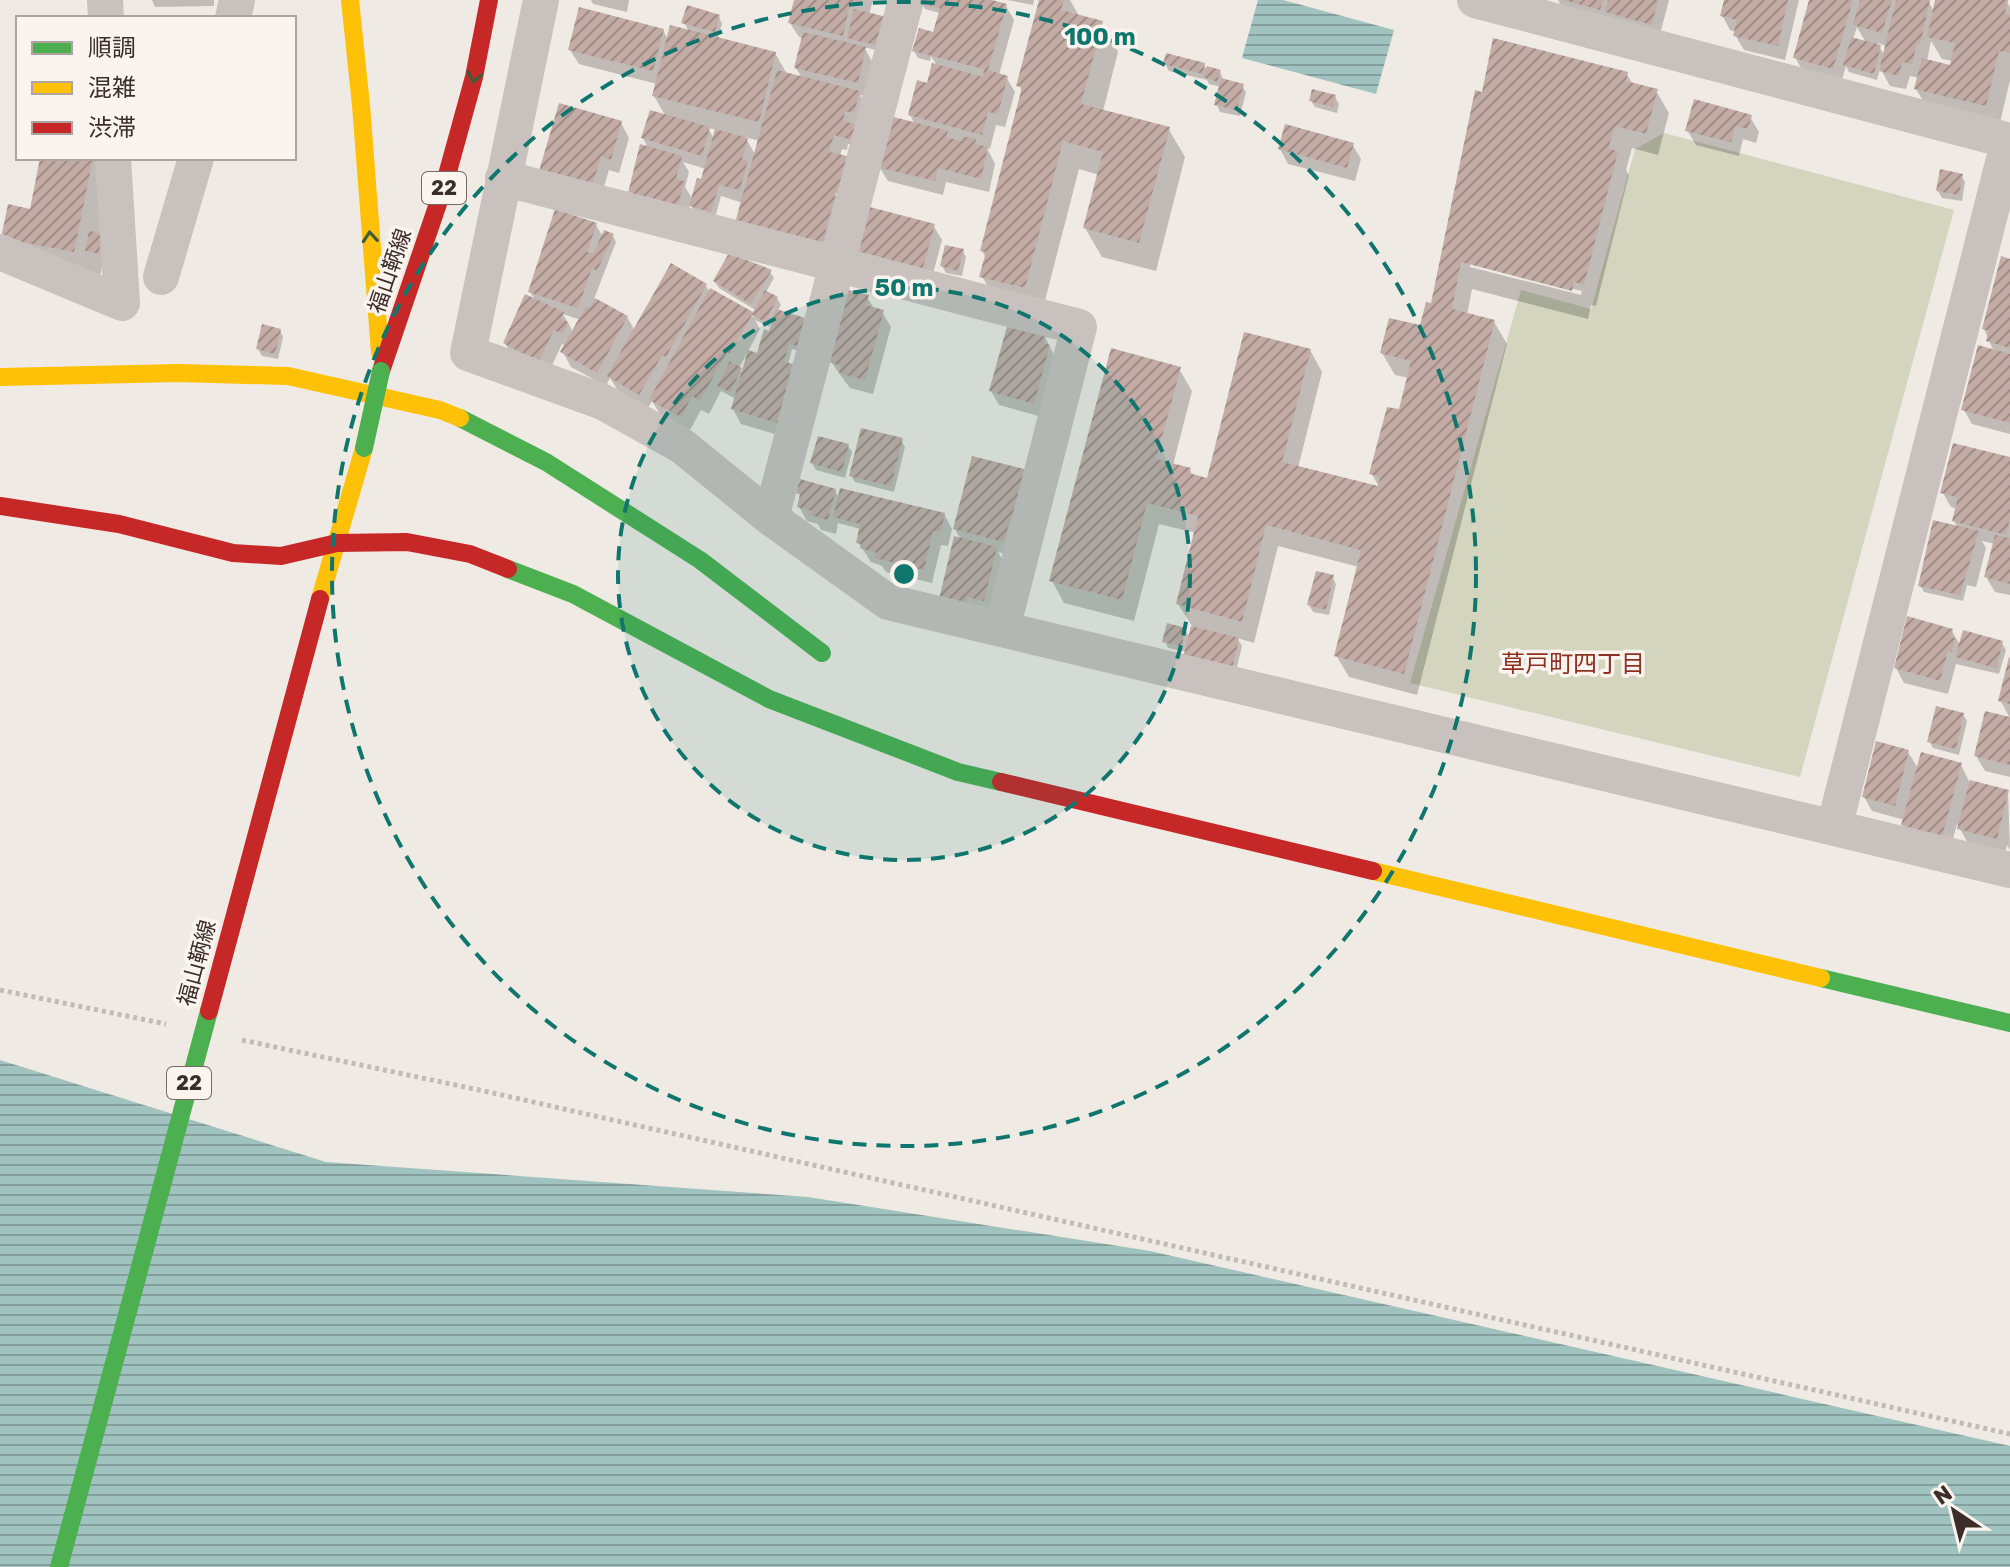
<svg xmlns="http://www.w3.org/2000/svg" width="2010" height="1567" font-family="Rubik,'Noto Sans JP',sans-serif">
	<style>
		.garden { fill: #d3d5be }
		.water { fill: url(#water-rules) }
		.shadow { fill: #0003; fill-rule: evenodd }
		.building { fill: url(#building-hatch) }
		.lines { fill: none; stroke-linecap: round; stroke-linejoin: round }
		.path { stroke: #c2bab5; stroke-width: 5; stroke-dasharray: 4 4; stroke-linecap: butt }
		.street { stroke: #c9c1bd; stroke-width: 36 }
		.fast { stroke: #4caf50; stroke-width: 18 }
		.slow { stroke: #ffc107; stroke-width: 18 }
		.jam { stroke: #c62828; stroke-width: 18 }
		.fast-bridge { stroke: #4caf50; stroke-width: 18 }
		.jam-bridge { stroke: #c62828; stroke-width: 18 }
		.oneway { stroke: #415b37 }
		.ring { fill: none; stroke: #0f766e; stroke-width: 4; stroke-dasharray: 14 10 }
		.labels { text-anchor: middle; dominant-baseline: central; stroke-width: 7; stroke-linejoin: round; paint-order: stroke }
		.shield { fill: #fbf3ed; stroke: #756964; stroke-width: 2 }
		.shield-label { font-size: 20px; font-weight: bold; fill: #3b2e2a }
		.street-label { font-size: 22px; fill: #3b2e2a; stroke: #fbf3ed }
		.neighbourhood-label { font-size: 24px; fill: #8c3021; stroke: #fbf3ed }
		.centre { fill: #0f766e; stroke: #fbf3ed; stroke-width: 4 }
		.ring-label { font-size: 24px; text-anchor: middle; font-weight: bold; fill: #0f766e; stroke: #fbf3ed; stroke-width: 7; stroke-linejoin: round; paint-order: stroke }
	</style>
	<defs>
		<pattern id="water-rules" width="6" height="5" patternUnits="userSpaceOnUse" patternTransform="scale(2)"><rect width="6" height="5" fill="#a0c3c0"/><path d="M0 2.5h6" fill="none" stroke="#849f9c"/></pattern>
		<pattern id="building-hatch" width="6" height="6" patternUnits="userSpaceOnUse" patternTransform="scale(2)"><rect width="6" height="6" fill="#c3aca6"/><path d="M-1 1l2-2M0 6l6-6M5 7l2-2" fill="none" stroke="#a08c87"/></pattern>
	</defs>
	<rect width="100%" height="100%" fill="#f0eae4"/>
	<path class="garden" d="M1664 133 1954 210 1800 777 1410 683 1521 290 1591 309 1635 149Z"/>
	<path class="water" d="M1258 0H1283L1394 30 1376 94 1242 58Z
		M0 1060 326 1162 808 1197 1150 1251 2010 1446V1567H0Z"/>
	<path class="shadow" d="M152 0H214V6L155 7Z
		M591 0H629L627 12 593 4Z
		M796 0H873L869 15 883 52 864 47 873 63 872 97 860 95 867 107 858 146 848 144 847 150 842 149 840 156 834 195 845 198 830 259 743 203 721 196 715 218 695 213 690 203 685 224 643 138 666 117 654 96 657 84 579 64 570 50 663 30 668 40 689 32 684 22 719 17 722 24 718 39 775 53 787 74 802 78 796 68 804 38 799 37 790 23ZM708 128 717 130 714 139ZM745 137 760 141 756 156ZM683 162 706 169V183L693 200 685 187 689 172Z
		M984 0 1006 6 1014 20 999 75 1006 77 1015 92 1005 127 996 125 990 149 987 148 995 164 989 192 946 182 943 195 888 181 879 167 915 125 910 115 937 66 931 56 930 61 918 58 914 51 934 34 940 13 925 9 921 2Z
		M1007 0H1034L1033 5Z
		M1041 0H1070L1079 16 1101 22 1118 52 1103 111 1168 128 1185 157 1156 271 1102 257 1085 228 1099 175 1079 169 1041 316 998 306 982 276 986 258 982 251 1023 93 1019 85Z
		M1558 0H1669L1659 38 1616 27 1610 16 1608 24 1565 13Z
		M1726 0H1799L1785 60 1744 50 1735 35 1736 32 1730 30 1722 15Z
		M1811 0H1919L1929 2 1934 12 1937 0H2006L2010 7V80L1999 127 1929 111 1916 89 1919 78 1910 76 1906 89 1890 86 1880 68 1877 80 1849 72 1846 66 1841 83 1803 72 1795 57ZM1857 27 1862 36 1866 43 1853 39ZM1931 41 1942 59 1953 61 1951 67 1927 61ZM1877 43 1887 46 1885 56Z
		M1165 64 1204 65 1206 68 1220 72 1223 79 1242 86 1246 92 1240 116 1220 112 1217 105 1221 87 1209 84 1207 80 1169 71Z
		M1627 74 1633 85 1656 91 1669 113 1658 155 1632 148 1626 170 1629 175 1596 306 1591 305 1588 319 1472 289 1467 315 1494 322 1507 344 1417 695 1349 677 1336 655 1359 567 1278 546 1254 643 1237 638 1242 646 1235 675 1187 652 1168 648 1165 641 1185 630 1190 638 1192 626 1178 604 1196 533 1159 524 1134 621 1064 603 1052 581 1179 369 1192 391 1173 465 1190 470 1193 476 1209 480 1310 350 1322 372 1298 468 1380 489 1372 474 1400 412 1409 378 1395 375 1382 353 1421 327 1432 306 1483 94ZM1470 263 1582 291 1581 295 1470 267Z
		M1335 97 1339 104 1337 113 1315 107 1311 101Z
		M1750 117 1759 132 1756 143 1743 139 1739 156 1696 145 1687 130Z
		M621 123 629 138 619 173 609 170 600 200 549 185Z
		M1352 144 1361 159 1355 181 1288 164 1280 149Z
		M42 158H101L118 187 97 292 3 237 32 211Z
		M1961 175 1965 182 1962 201 1942 198 1938 191Z
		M596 225 603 237 613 236 616 242 594 299 627 317 635 331 706 286 710 292 754 317 757 311 719 288 715 282 770 272 774 278 766 292 777 298 781 305 777 312 803 319 800 351 792 349 788 365V438L741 424 733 409 736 399 721 391 709 414 701 410 690 430 660 414 652 401 648 408 618 391 610 378 606 386 571 367 563 352 566 346 562 344 548 374 513 358 505 343 536 301 530 292ZM563 314 581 320 573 334 571 328ZM773 319 771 333 759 356 743 374 739 368 760 329 755 320 769 327Z
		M933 225 942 240 930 285 859 255Z
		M963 251 966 257 962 276 946 273 942 266Z
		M2010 261V434L1972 424 1964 410 1994 352 1984 329Z
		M867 297 875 310 882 312 891 327 873 394 850 388 831 362Z
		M280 330 283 337 278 359 262 356 258 349Z
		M1044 335 1057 361 1042 417 999 405 991 391Z
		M901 440 905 447 894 492 855 482 851 476Z
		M848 446 852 452 845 478 816 470 812 463Z
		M973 458 1024 531 1012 556 998 552 1008 570 996 622 954 621 961 540 955 529Z
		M2010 459V595L1995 592 1986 577 1995 544 1982 541 1986 548 1976 587 1967 585 1963 601 1924 592 1920 585 1958 528 1954 521 1957 509 1951 507 1943 493Z
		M835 491 840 499 944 514 952 529 948 546 941 545 932 583 886 572 882 566 871 562 858 542 861 529 838 523 836 534 821 530 818 524 807 521 799 507 801 497 798 492Z
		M1332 577 1336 584 1329 615 1313 612 1309 605Z
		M1952 631 1960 645 2002 643 2006 650 1999 674 1956 664 1948 694 1904 683 1896 668Z
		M2010 661V718L2000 700Z
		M1963 714 1967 721 1959 755 1933 748 1929 741Z
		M2010 719V777L1985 771 1976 756Z
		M1908 752 1919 770 1961 765 1969 781 2008 791 2010 850 2007 845 2005 853 1968 843 1957 824 1950 850 1912 839 1903 825 1905 820 1872 811 1864 797Z"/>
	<path class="building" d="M794 0H862L860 5 850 3 843 36 788 23Z
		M920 0H992L1007 4 988 70 1008 76 998 114 988 112 982 135 908 115 917 80 927 83 932 63 983 77 984 69 912 51 919 28 933 32 940 8 919 3Z
		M1039 0H1064L1061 10 1103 21 1081 104 1170 127 1139 243 1083 228 1103 152 1063 141 1025 288 979 277 986 252 980 251 1022 87 1016 86Z
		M1563 0H1603L1600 10Z
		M1608 0H1658L1652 25 1605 12Z
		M1724 0H1788L1778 46 1733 36 1737 20 1720 16Z
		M1809 0H1853L1833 69 1793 58Z
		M1860 0H1892L1882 33 1853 25Z
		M1896 0H1930L1920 45 1917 44 1912 64 1902 62 1899 76 1879 71Z
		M1935 0H2008L2005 13 2010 15V53L1999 51 1986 106 1914 89 1922 58 1950 65 1955 43 1927 37Z
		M687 5 720 15 715 32 681 23Z
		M579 7 664 29 653 71 568 50Z
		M854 9 887 17 880 46 847 38Z
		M670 25 776 52 759 122 652 96Z
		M803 32 866 47 858 83 794 68Z
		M1851 37 1881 45 1874 74 1843 65Z
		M1493 38 1628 72 1626 81 1658 89 1646 134 1615 126 1608 149 1618 151 1584 285 1574 282 1572 291 1461 262 1452 309 1495 320 1404 674 1334 656 1361 550 1266 525 1242 622 1176 604 1198 516 1147 503 1122 600 1049 581 1111 348 1181 367 1156 459 1191 468 1189 473 1207 478 1244 332 1311 349 1282 462 1378 486 1380 477 1369 474 1387 407 1399 409 1411 361 1380 353 1389 318 1420 325 1426 302 1431 303 1475 90 1482 92Z
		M1166 53 1205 63 1203 74 1163 64Z
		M1207 66 1221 70 1217 82 1203 77Z
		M777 70 860 91 854 113 845 111 843 121 859 125 855 141 834 135 829 152 851 157 841 195 836 193 822 245 735 223Z
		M1221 78 1244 84 1237 110 1214 105Z
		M1312 89 1336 95 1333 107 1309 101Z
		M1694 99 1752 115 1748 129 1735 126 1731 142 1685 131Z
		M559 103 622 121 611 160 601 156 592 187 539 171Z
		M650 110 710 127 702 156 641 138Z
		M890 116 948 131 946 137 962 141 963 136 976 139 975 144 988 147 981 179 938 168 935 181 877 167Z
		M1285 124 1354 143 1347 168 1278 149Z
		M715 129 748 138 742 159 748 160 740 190 719 185 711 212 689 206 697 178 701 179Z
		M640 144 682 156 676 179 684 181 677 210 627 197Z
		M40 158H93L74 252 1 238 8 204 30 209Z
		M1940 169 1963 174 1959 195 1936 191Z
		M870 207 935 224 922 271 857 255Z
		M555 209 597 223 587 252 593 254 604 230 614 234 597 271 592 268 578 308 528 292Z
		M89 231 102 233 99 254 85 251Z
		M945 245 964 249 958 271 940 266Z
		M729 253 772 270 751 304 713 281Z
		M2001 256 2010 259V348L1986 341 1989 331 1982 329Z
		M671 263 707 284 666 357 662 355 639 395 607 376Z
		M710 288 753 312 765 290 778 297 765 322 752 315 730 354 727 352 700 401 692 396 681 417 649 400Z
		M848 290 869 295 866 305 884 310 865 380 839 373 841 366 829 362Z
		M525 294 564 312 561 319 568 322 563 334 554 330 539 361 503 343Z
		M595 298 628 316 597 373 560 352 586 306 590 308Z
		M776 309 805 318 797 346 789 344 784 362 798 365 780 424 731 409 748 350 757 353 764 329 769 331Z
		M1008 323 1046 334 1043 343 1050 345 1034 404 989 391Z
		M262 324 281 329 275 354 256 349Z
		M1978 345 2010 354V423L1961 410Z
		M730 361 742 368 730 392 717 386Z
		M861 428 903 438 891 486 849 476Z
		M818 436 849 444 842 472 810 463Z
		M1953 443 2010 457V518L2006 535 1952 521 1958 497 1940 493Z
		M972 456 1028 470 1016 517 1011 516 1004 542 953 529Z
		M800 479 836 489 828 520 810 515 812 511 797 507 800 494 796 493Z
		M840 488 945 513 941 532 933 531 924 570 875 558 877 553 860 548 861 544 856 543 860 524 833 517Z
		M1933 520 1979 531 1960 595 1918 586Z
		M1995 535 2010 538V584L1984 577Z
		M954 536 997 547 984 601 967 597 965 605 939 599Z
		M1316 571 1334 575 1326 610 1307 605Z
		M1907 616 1953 629 1951 637 1955 638 1952 652 1948 651 1940 681 1894 668Z
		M1167 623 1186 628 1182 646 1162 642Z
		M1191 626 1239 638 1232 669 1183 658Z
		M1963 630 2003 641 1996 668 1955 657Z
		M2009 657 2010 658V704L1998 701Z
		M1936 706 1964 713 1956 749 1927 742Z
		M1985 711 2010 717V765L1974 756Z
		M1876 741 1909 750 1895 806 1862 797Z
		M1921 752 1962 763 1942 836 1901 825Z
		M1970 780 2009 790 1997 839 1957 829Z"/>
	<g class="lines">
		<path class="path" d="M0 990 166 1024
			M242 1040 484 1091 2010 1434"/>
		<path class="street" d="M105 0 106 18
			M541 0 468 353 603 402 682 446 771 518 888 602 2010 870
			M1475 0 2010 141
			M233 18 237 0
			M503 178 1079 327 1002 629
			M0 252 122 303 113 158
			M161 277 196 158
			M771 518 906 0
			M1834 828 2003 163 2010 144"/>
		<path class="fast" d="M460 418 546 462 700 560 822 653
			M508 569 573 594 769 699 958 772 1001 782
			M1821 978 2010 1023"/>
		<path class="slow" d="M350 0 361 105 380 352
			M0 377 178 373 288 376 440 410 460 418
			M320 599 364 448
			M1373 871 1821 978"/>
		<path class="jam" d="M381 371 444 186 474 77 489 0
			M0 506 119 524 233 553 281 556 337 543 407 542 470 554 508 569
			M1001 782 1373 871"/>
		<path class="fast-bridge" d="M364 448 381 371
			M59 1567 209 1011"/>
		<path class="jam-bridge" d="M209 1011 320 599"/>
	</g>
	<defs><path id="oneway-chevron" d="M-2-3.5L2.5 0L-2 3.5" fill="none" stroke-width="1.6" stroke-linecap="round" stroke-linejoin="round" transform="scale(2)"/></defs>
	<g class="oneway">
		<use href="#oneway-chevron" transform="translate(474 77) rotate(103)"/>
		<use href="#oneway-chevron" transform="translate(370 237) rotate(-95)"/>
	</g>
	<circle cx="904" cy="574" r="286" fill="#0f766e" fill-opacity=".12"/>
	<g class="ring">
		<circle cx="904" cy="574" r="286"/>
		<circle cx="904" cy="574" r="572"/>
	</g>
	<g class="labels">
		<g class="shield">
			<rect x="422" y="172" width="44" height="32" rx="6"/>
			<rect x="167" y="1067" width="44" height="32" rx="6"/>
		</g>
		<g class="shield-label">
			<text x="444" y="188">22</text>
			<text x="189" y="1083">22</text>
		</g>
		<g class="street-label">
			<text transform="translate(390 271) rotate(-71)">福山鞆線</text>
			<text transform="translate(197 963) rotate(-75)">福山鞆線</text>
		</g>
		<g class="neighbourhood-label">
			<text x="1573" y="664">草戸町四丁目</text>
		</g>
	</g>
	<circle cx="904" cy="574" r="12" class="centre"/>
	<g class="ring-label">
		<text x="1100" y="45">100 m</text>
		<text x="904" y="296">50 m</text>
	</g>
	<rect x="16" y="16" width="280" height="144" fill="#fbf3ed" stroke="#aea49f" stroke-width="2"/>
	<rect x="32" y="42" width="40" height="12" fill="#4caf50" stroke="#aea49f" stroke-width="2"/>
	<text x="88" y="56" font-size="24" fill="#3b2e2a">順調</text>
	<rect x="32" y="82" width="40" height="12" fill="#ffc107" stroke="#aea49f" stroke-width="2"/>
	<text x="88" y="96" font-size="24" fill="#3b2e2a">混雑</text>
	<rect x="32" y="122" width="40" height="12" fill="#c62828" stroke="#aea49f" stroke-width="2"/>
	<text x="88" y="136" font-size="24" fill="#3b2e2a">渋滞</text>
	<g transform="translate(1954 1511) rotate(325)" stroke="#fbf3ed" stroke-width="6" paint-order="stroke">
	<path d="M0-6L14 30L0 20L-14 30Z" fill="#3b2e2a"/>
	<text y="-12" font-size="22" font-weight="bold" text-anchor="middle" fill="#3b2e2a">N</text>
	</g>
</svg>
